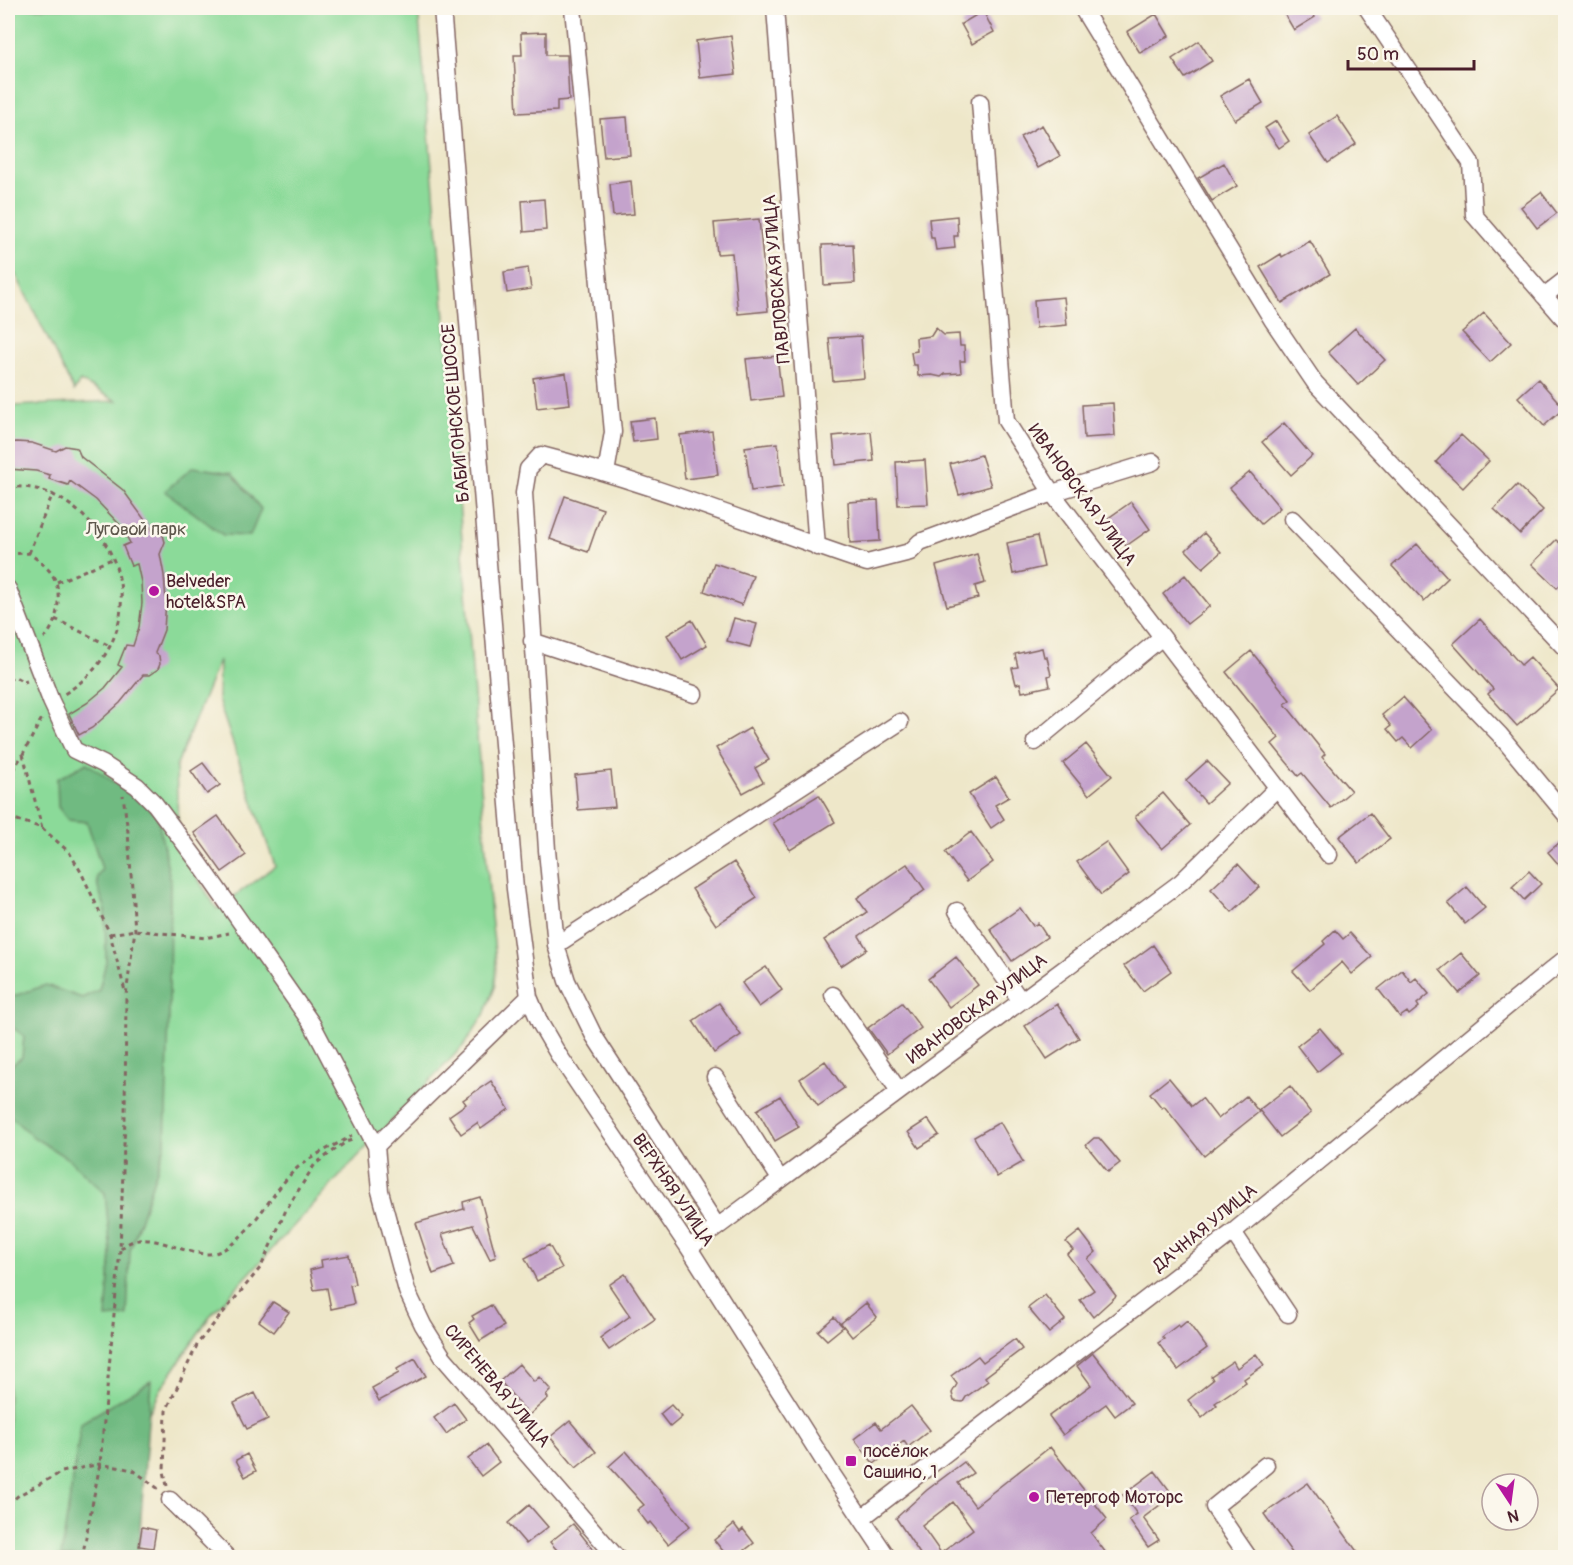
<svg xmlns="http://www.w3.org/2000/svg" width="1573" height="1565" font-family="Pangolin,sans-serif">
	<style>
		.green { fill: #8bda99; stroke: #6a7c62; stroke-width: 1.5; fill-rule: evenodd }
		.forest { fill: #70ba81; stroke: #5d6c56; stroke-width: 1.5 }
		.building { fill: #c4a3cc; fill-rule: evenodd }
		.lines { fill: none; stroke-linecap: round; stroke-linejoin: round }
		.minor-casing { stroke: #836562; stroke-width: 19 }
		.path { stroke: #836562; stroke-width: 3; stroke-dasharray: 4.5 4.5; stroke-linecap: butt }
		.minor { stroke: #fff; stroke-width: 16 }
		.poi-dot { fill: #b5179e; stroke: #fbf7ec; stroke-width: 2 }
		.labels { text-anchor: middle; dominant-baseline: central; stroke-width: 5; stroke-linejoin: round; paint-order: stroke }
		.street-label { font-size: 18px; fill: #4a1f2b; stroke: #fbf7ec }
		.park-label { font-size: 18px; fill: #5e574c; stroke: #fbf7ec }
		.poi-label { font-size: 18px; fill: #4a1f2b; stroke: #fbf7ec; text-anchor: start }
	</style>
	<rect width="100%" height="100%" fill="#fbf7ec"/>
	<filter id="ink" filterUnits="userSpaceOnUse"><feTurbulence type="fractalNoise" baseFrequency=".0167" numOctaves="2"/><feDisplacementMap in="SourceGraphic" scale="12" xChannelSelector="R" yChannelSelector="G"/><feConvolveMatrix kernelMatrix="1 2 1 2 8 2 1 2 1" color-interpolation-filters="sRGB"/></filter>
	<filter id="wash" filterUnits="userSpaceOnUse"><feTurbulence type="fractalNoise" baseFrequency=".008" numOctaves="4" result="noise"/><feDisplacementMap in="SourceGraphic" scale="24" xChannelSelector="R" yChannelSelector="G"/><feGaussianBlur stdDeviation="1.35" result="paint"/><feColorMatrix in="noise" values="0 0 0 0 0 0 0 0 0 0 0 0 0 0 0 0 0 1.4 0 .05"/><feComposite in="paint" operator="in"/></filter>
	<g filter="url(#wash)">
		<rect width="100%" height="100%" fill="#eee7c9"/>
		<path class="green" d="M8 8H418L444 306 491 916 496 961 495 987 484 1015 464 1045 363 1151 210 1316 161 1389 77 1557H8V401L13 406 117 401 80 381 74 391 17 277 8 266ZM219 660 218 700 275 866 217 909 179 849 176 767Z"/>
		<path class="forest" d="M193 467 232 473 261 509 250 536 223 535 165 491Z
			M87 763 157 814 170 879 169 1015 165 1145 130 1251 127 1316 106 1318 111 1253 105 1193 70 1160 33 1137 8 1114V1068L22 1057 24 1036 8 1024V998L46 985 82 998 99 990 106 962 105 907 98 888 97 877 102 869 87 822 68 820 58 807 57 779Z
			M151 1381 138 1557H61L81 1423Z"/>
		<g id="blocks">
			<path class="building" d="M1281 8H1309L1315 17 1294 30Z
				M983 11 994 32 972 44 961 24Z
				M1156 14 1169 36 1140 53 1127 32Z
				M546 32V55H567L569 100 557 101V111L517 113 514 55H522L521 33Z
				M731 36 736 74 700 78 696 41Z
				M1199 41 1212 61 1185 78 1172 59Z
				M1249 79 1263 103 1235 120 1220 96Z
				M1337 116 1356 144 1328 163 1309 135Z
				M627 117 630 155 604 157 600 119Z
				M1276 121 1289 141 1279 148 1265 128Z
				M1042 125 1060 156 1038 168 1020 137Z
				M1224 163 1237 186 1212 201 1198 178Z
				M631 181 634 214 613 216 610 184Z
				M1541 192 1557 213 1537 228 1521 207Z
				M544 199 546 230 524 232 522 201Z
				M957 216 958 236H954L955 248 936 250 934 238H931L929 219Z
				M759 219 768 311 738 314 732 253 717 254 714 223Z
				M1310 241 1330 274 1282 303 1260 267 1281 254 1282 257Z
				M853 244 855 283 824 285 822 245Z
				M528 268 531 289 507 293 504 272Z
				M1064 297 1067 325 1036 328 1034 300Z
				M1484 313 1511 343 1490 362 1462 332Z
				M936 328 944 335 959 334 960 346H964L965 361H960L961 373 945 374 941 377 932 375 918 376 917 365H913L911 352 917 351 916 338 931 336Z
				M1355 328 1385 360 1358 385 1328 352Z
				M861 336 864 378 833 381 829 338Z
				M777 356 782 397 751 401 746 359Z
				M566 373 570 404 537 408 533 378Z
				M1538 379 1564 408 1544 426 1518 397Z
				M1113 403 1115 436 1084 438 1082 405Z
				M655 418 657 439 633 442 630 421Z
				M1284 423 1312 456 1291 475 1262 442Z
				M712 431 718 475 685 479 680 435Z
				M871 432 874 461 836 465 833 436Z
				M1461 435 1489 461 1463 488 1436 462Z
				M17 442 32 443 56 451 65 446 77 448 81 457 123 490 152 530 163 535 165 542 160 554 164 575 166 600 164 630 155 653 159 656 160 664 158 669 149 675H143L120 703 92 728 79 735 69 714 87 703 105 688 122 667 118 665 126 645 133 646 139 627 142 603 141 582 137 564 131 566 123 546 130 543 120 525 96 500 70 481 68 485 49 479 50 475 36 471 8 469V443Z
				M778 443 783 487 751 491 745 447Z
				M981 455 991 486 959 495 950 464Z
				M925 460 928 504 898 505 896 462Z
				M1250 472 1280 508 1261 524 1230 488Z
				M1517 485 1543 510 1520 534 1494 509Z
				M565 496 603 509 588 552 550 539Z
				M878 500 880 541 850 543 848 502Z
				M1131 502 1150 529 1126 546 1107 519Z
				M1204 533 1221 552 1203 568 1186 550Z
				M1037 536 1044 567 1013 574 1007 543Z
				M1556 540 1566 548V579L1557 588 1532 564Z
				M1417 544 1448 578 1424 601 1392 566Z
				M977 554 985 583 975 586 978 598 947 606 936 566Z
				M714 563 753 576 742 605 704 591Z
				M1185 575 1210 606 1187 624 1163 594Z
				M734 618 757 624 750 647 727 641Z
				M1480 619 1521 665 1530 657 1559 689 1517 726 1488 694 1493 689 1453 644Z
				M692 620 707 645 682 660 667 635Z
				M1042 648 1044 657H1047L1051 675 1048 676 1050 686 1022 692 1020 683 1016 684 1012 668 1018 667 1015 654Z
				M1251 651 1290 700 1285 704 1325 754 1322 757 1351 791 1331 808 1302 773 1298 776 1272 744 1279 738 1226 672Z
				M1403 697 1432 730 1412 748 1403 738 1398 742 1387 729 1391 726 1382 715Z
				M750 728 769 760 755 768 763 782 743 793 716 748Z
				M1086 744 1112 776 1089 795 1063 763Z
				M1207 761 1228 783 1206 803 1186 780Z
				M203 763 220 785 207 794 191 771Z
				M611 771 615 807 578 810 575 775Z
				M996 777 1009 797 995 805 1004 819 991 828 969 794Z
				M1163 793 1190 825 1162 849 1135 817Z
				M819 795 835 822 790 850 773 823Z
				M1370 813 1390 839 1359 863 1339 837Z
				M218 816 246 855 222 872 194 833Z
				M971 832 993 862 967 881 945 852Z
				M1106 842 1129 874 1101 895 1077 862Z
				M1559 843 1566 851V873L1548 852Z
				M734 862 757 898 716 925 692 889Z
				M907 864 925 890 859 936 867 949 841 966 824 940 867 912 857 898Z
				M1238 864 1259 887 1232 912 1211 889Z
				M1529 871 1541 884 1524 900 1512 887Z
				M1467 887 1485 908 1465 924 1448 903Z
				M1020 908 1033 926 1038 923 1047 937 1012 961 990 929Z
				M1335 930 1343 939 1350 933 1372 957 1352 974 1342 962 1310 990 1293 971 1325 944 1323 941Z
				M1153 945 1171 971 1143 991 1124 966Z
				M1461 953 1480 976 1459 993 1440 970Z
				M956 957 978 985 949 1007 928 979Z
				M766 967 782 990 759 1007 742 983Z
				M1402 970 1411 982 1416 978 1429 994 1417 1004 1419 1007 1409 1015 1407 1012 1400 1017 1378 989Z
				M719 1003 741 1035 714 1053 693 1021Z
				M902 1003 921 1028 887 1054 868 1028Z
				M1057 1004 1079 1038 1047 1059 1025 1026Z
				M1320 1028 1341 1053 1317 1072 1297 1046Z
				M825 1061 844 1088 818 1106 800 1079Z
				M1169 1078 1192 1106 1202 1098 1218 1119 1246 1096 1259 1112 1204 1156 1164 1106 1162 1108 1150 1093Z
				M491 1081 509 1109 481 1129 477 1123 461 1134 449 1116 466 1104 463 1100Z
				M1290 1086 1311 1113 1280 1137 1259 1110Z
				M780 1096 799 1127 775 1141 757 1110Z
				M928 1119 939 1135 919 1148 908 1132Z
				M1000 1122 1023 1162 997 1177 974 1137Z
				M1094 1138H1099L1120 1163 1108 1172 1086 1145Z
				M480 1197 496 1257 490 1259 473 1225 442 1234 454 1266 433 1274 416 1223 464 1209 463 1202Z
				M1080 1231 1096 1252 1088 1259 1116 1296 1093 1317 1080 1300 1094 1290 1067 1254 1073 1250 1066 1242Z
				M549 1245 562 1268 537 1281 525 1258Z
				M349 1255 355 1284 350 1285 354 1304 331 1309 327 1288 314 1290 310 1270 322 1267 321 1260Z
				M625 1274 655 1319 609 1350 600 1338 630 1316 609 1285Z
				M1045 1295 1065 1320 1049 1333 1028 1308Z
				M273 1302 289 1312 274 1332 259 1321Z
				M866 1303 877 1317 852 1337 841 1323Z
				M491 1305 504 1326 480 1341 469 1323 474 1319 472 1316Z
				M834 1317 843 1327 827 1340 818 1331Z
				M1187 1321 1207 1348 1178 1370 1158 1343 1164 1339 1162 1337 1178 1325 1180 1327Z
				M1015 1339 1022 1349 985 1377 988 1381 966 1397 963 1402 954 1401 952 1393 957 1384 951 1376 978 1356 983 1362Z
				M1093 1353 1132 1403 1115 1416 1106 1404 1063 1435 1049 1416 1091 1385 1077 1366Z
				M1256 1354 1264 1365 1244 1379 1246 1382 1215 1403 1217 1405 1202 1418 1188 1400 1213 1380 1211 1376 1233 1361 1237 1368Z
				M415 1358 426 1376 379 1401 372 1388 399 1373 397 1369Z
				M519 1364 534 1382 539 1377 551 1390 546 1395 548 1398 529 1415 500 1381Z
				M255 1393 268 1419 247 1429 234 1403Z
				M454 1403 466 1419 446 1434 434 1418Z
				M671 1405 682 1417 670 1427 660 1414Z
				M911 1406 930 1430 908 1447 904 1441 874 1464 854 1439 876 1422 881 1429Z
				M570 1421 596 1452 576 1468 550 1437Z
				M486 1445 499 1462 481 1476 468 1459Z
				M1050 1447 1107 1519 1091 1533 1109 1557H922L896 1518 927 1490 964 1462 973 1473 958 1483 975 1506ZM953 1502 973 1529 941 1553 922 1526Z
				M626 1451 690 1526 668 1544 650 1522 648 1524 637 1510 644 1505 609 1466Z
				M247 1454 256 1471 245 1477 236 1460Z
				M1155 1471 1173 1495 1143 1518 1159 1540 1148 1547 1129 1520 1137 1514 1123 1495Z
				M1308 1483 1361 1557H1295L1264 1514Z
				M529 1505 548 1527 526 1544 508 1523Z
				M573 1524 599 1557H563L550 1542Z
				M734 1524 740 1532 743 1529 754 1543 736 1557H728L714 1540Z
				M142 1527 156 1530 153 1548 139 1546Z"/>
		</g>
	</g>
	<g filter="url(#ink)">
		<use href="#blocks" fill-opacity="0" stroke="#836562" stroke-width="1.5"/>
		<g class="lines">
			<defs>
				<path id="minor" d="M442 8 515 889 529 997 540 1023 558 1054 689 1248 832 1474 888 1558
					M573 8 613 432 606 473
					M775 8 817 547
					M1082 8 1273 321 1315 383 1566 649
					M1367 8 1471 163 1474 215 1566 321
					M980 102 1006 421 1052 493 1329 855
					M1544 296 1566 279
					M1292 519 1500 735 1566 815
					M8 589 51 701 74 750 103 764 137 786 155 804 200 864 312 1024 376 1146 380 1191 407 1291 423 1325 443 1357 617 1558
					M532 641 694 694
					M1035 742 1162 637
					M957 911 1021 1001
					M556 945 900 722
					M833 995 899 1091
					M715 1077 780 1179
					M376 1146 529 997
					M717 1226 594 1036 567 981 556 945 547 850 524 493 528 469 541 455C652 483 759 527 867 563L910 552 920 542 1052 493 1153 462
					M1233 1232 1288 1314
					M689 1248 1181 882 1276 789
					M170 1500 228 1558
					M862 1518 1233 1232 1566 958
					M1249 1558 1214 1507 1266 1465"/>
			</defs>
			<use href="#minor" class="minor-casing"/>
			<path class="path" d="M8 487C36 485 58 494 79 512 140 566 135 651 64 694
				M29 553 53 493
				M8 554 29 553C39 561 50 568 55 580 62 595 57 627 44 638
				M57 582 114 558
				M55 619 110 646
				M8 680 15 677 24 682 27 681
				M23 754 42 828
				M8 778 23 754 42 718
				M8 817 42 828 69 852 81 872 110 934 125 991
				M110 934 135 930 205 938 229 933
				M121 1249C146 1222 189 1263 218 1252 248 1241 272 1191 296 1169 312 1155 334 1146 352 1136
				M167 1486 164 1471 166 1411 198 1343 261 1267 286 1210 315 1164 346 1142 355 1139
				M8 1504 19 1495 62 1472 100 1464 133 1470 160 1490
				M82 1558 100 1464 120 1250 125 1118 126 995 135 930 128 832 123 795"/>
			<use href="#minor" class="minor"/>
		</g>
	</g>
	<g class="poi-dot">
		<circle cx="154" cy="591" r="6"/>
		<rect x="845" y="1455" width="12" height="12" rx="3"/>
		<circle cx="1034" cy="1497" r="6"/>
	</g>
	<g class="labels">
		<g class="street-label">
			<text transform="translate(777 279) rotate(-95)">ПАВЛОВСКАЯ УЛИЦА</text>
			<text transform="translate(456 413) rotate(-95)">БАБИГОНСКОЕ ШОССЕ</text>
			<text transform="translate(1082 495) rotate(54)">ИВАНОВСКАЯ УЛИЦА</text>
			<text transform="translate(977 1009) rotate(-37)">ИВАНОВСКАЯ УЛИЦА</text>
			<text transform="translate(673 1190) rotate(56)">ВЕРХНЯЯ УЛИЦА</text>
			<text transform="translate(1205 1228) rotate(-39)">ДАЧНАЯ УЛИЦА</text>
			<text transform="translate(497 1386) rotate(50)">СИРЕНЕВАЯ УЛИЦА</text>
		</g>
		<g class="park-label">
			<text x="136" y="529">Луговой парк</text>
		</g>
		<g class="poi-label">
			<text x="166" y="581">Belveder<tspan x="166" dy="21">hotel&amp;SPA</tspan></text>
			<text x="863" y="1451">посёлок<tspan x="863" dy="21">Сашино, 1</tspan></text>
			<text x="1046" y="1497">Петергоф Моторс</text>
		</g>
	</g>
	<rect width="1573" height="1565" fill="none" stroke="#fbf7ec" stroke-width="30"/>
	<g transform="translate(1510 1502) rotate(167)"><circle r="28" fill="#fbf7ec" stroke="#b4a19f" stroke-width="1.5"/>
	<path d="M0-4.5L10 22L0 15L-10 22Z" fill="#b5179e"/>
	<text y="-9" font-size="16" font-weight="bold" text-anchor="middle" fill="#4a1f2b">N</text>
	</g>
	<path d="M1348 60v9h126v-9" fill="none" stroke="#4a1f2b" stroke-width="3"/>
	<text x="1357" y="60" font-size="18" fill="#4a1f2b" stroke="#fbf7ec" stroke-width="4.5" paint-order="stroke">50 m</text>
</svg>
